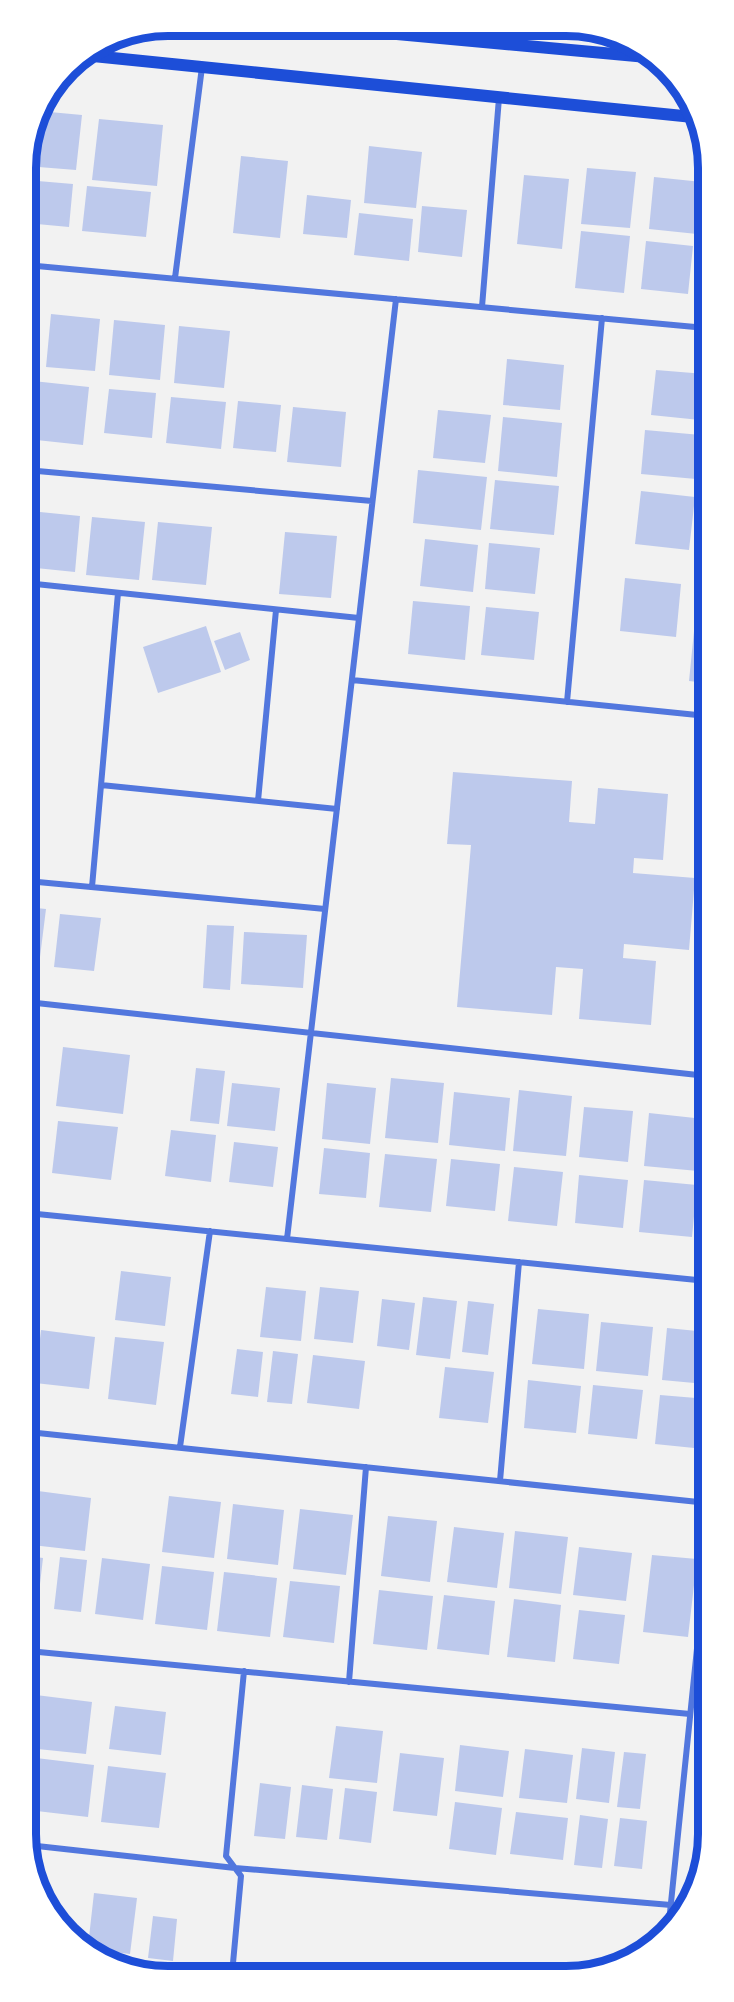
<svg xmlns="http://www.w3.org/2000/svg" width="734" height="2002" font-family="Merriweather,serif">
	<style>
		.building { fill: #bdc9ec }
		.lines { fill: none; stroke-linecap: round; stroke-linejoin: round }
		.minor { stroke: #5277de; stroke-width: 6 }
		.secondary { stroke: #1d4ed8; stroke-width: 12 }
		.rim { fill: none; stroke: #1d4ed8; stroke-width: 8 }
	</style>
	<rect width="100%" height="100%" fill="#f2f2f2"/>
	<path class="building" d="M39 111 82 115 76 170 26 166Z
		M99 119 163 125 157 186 92 180Z
		M369 146 422 152 416 208 364 203Z
		M241 156 288 161 280 238 233 233Z
		M587 168 636 172 630 228 581 224Z
		M524 175 569 179 562 249 517 244Z
		M654 177 702 182 697 234 649 229Z
		M26 180 73 184 69 227 26 223Z
		M87 186 151 192 146 237 82 231Z
		M307 195 351 200 347 238 303 234Z
		M422 206 467 210 462 257 418 252Z
		M359 213 413 219 409 261 354 255Z
		M581 231 630 236 624 293 575 288Z
		M646 241 693 246 688 294 641 289Z
		M703 253H706V301L698 300Z
		M26 309 37 310 32 365H26Z
		M51 314 100 319 95 371 46 367Z
		M114 320 165 325 160 380 109 375Z
		M179 326 230 331 224 388 174 383Z
		M507 359 564 365 560 410 503 405Z
		M656 370 705 374 700 420 651 415Z
		M33 381 89 387 83 445 27 439Z
		M109 389 156 393 152 438 104 433Z
		M171 397 226 402 221 449 166 443Z
		M238 401 281 405 276 452 233 448Z
		M293 407 346 412 341 467 287 462Z
		M438 410 491 415 485 463 433 458Z
		M503 417 562 423 557 477 498 471Z
		M645 430 701 435 696 479 641 474Z
		M418 470 487 477 481 530 413 523Z
		M495 480 559 486 554 535 490 529Z
		M641 491 695 497 689 550 635 544Z
		M30 511 80 516 75 572 26 567Z
		M705 515H706V552L701 551Z
		M92 517 145 522 139 580 86 575Z
		M158 522 212 527 206 585 152 580Z
		M285 532 337 536 331 598 279 594Z
		M425 539 478 545 473 592 420 586Z
		M489 543 540 548 535 594 485 589Z
		M700 567 706 568V614L696 613Z
		M625 578 681 584 676 637 620 631Z
		M413 601 470 606 465 660 408 654Z
		M486 607 539 612 534 660 481 655Z
		M206 626 221 672 158 693 143 647Z
		M694 631 706 632V683L689 681Z
		M240 632 250 660 225 670 214 641Z
		M453 772 572 781 569 822 595 824 598 788 668 794 663 860 634 858 633 873 695 878 689 950 624 944 623 958 656 961 651 1025 579 1019 583 969 556 967 552 1015 457 1007 471 845 447 844Z
		M27 907 46 909 39 965 27 964Z
		M60 914 101 918 94 971 54 967Z
		M207 925 234 926 230 990 203 988Z
		M244 932 307 935 303 988 241 984Z
		M63 1047 130 1055 123 1114 56 1106Z
		M27 1052H33L29 1087 27 1086Z
		M196 1068 225 1071 219 1124 190 1121Z
		M391 1078 444 1083 438 1143 385 1138Z
		M232 1083 280 1088 275 1131 227 1126Z
		M327 1083 376 1088 370 1144 322 1139Z
		M519 1090 572 1096 566 1156 513 1151Z
		M454 1092 510 1098 505 1151 449 1145Z
		M584 1107 633 1111 628 1162 579 1157Z
		M649 1113 704 1119 698 1171 644 1166Z
		M58 1121 118 1127 111 1180 52 1173Z
		M171 1130 216 1135 211 1182 165 1176Z
		M234 1142 278 1147 273 1187 229 1182Z
		M324 1148 370 1153 366 1198 319 1194Z
		M385 1154 437 1159 431 1212 379 1207Z
		M451 1159 500 1164 495 1211 446 1206Z
		M514 1167 563 1172 557 1226 508 1221Z
		M579 1175 628 1180 623 1228 575 1223Z
		M644 1180 697 1185 692 1237 639 1232Z
		M27 1262 37 1263 30 1317H28Z
		M121 1271 171 1277 165 1326 115 1320Z
		M266 1287 306 1291 301 1341 260 1337Z
		M320 1287 359 1291 353 1343 314 1339Z
		M423 1297 457 1301 450 1359 416 1355Z
		M382 1299 415 1303 409 1350 377 1346Z
		M468 1301 494 1304 488 1355 462 1352Z
		M538 1309 589 1314 584 1369 532 1364Z
		M601 1322 653 1327 648 1376 596 1371Z
		M667 1328 707 1332 705 1384 662 1380Z
		M41 1330 95 1337 89 1389 35 1383Z
		M115 1337 164 1342 156 1405 108 1399Z
		M237 1349 263 1352 258 1397 231 1394Z
		M273 1351 298 1354 292 1404 267 1402Z
		M313 1355 365 1361 359 1409 307 1403Z
		M445 1367 494 1372 488 1423 439 1418Z
		M528 1380 581 1386 576 1433 524 1428Z
		M593 1385 643 1390 637 1439 588 1434Z
		M660 1395 708 1399 704 1449 655 1444Z
		M38 1491 91 1498 85 1551 32 1545Z
		M169 1496 221 1502 214 1558 162 1552Z
		M233 1504 284 1510 278 1565 227 1559Z
		M300 1509 353 1515 346 1575 293 1569Z
		M388 1516 437 1521 430 1582 381 1576Z
		M454 1527 504 1533 497 1588 447 1582Z
		M515 1531 568 1537 561 1594 509 1588Z
		M579 1547 632 1553 626 1601 573 1595Z
		M652 1555 697 1559 688 1637 643 1632Z
		M28 1556 43 1558 37 1610 28 1609Z
		M60 1557 87 1560 81 1612 54 1609Z
		M102 1558 150 1564 143 1620 95 1614Z
		M162 1566 214 1572 207 1630 155 1624Z
		M224 1572 277 1578 270 1637 217 1631Z
		M290 1581 340 1586 334 1643 283 1637Z
		M379 1590 433 1596 427 1650 373 1644Z
		M444 1595 495 1601 489 1655 437 1649Z
		M514 1599 561 1605 555 1662 507 1657Z
		M579 1610 625 1615 619 1664 573 1659Z
		M28 1694 92 1702 86 1754 28 1748Z
		M115 1706 166 1712 161 1755 109 1749Z
		M336 1726 383 1731 377 1783 329 1778Z
		M460 1745 509 1751 503 1797 455 1791Z
		M582 1748 615 1752 609 1803 576 1799Z
		M525 1749 573 1755 567 1803 519 1798Z
		M624 1752 646 1754 640 1809 617 1807Z
		M400 1753 444 1758 437 1816 393 1811Z
		M28 1757 94 1765 88 1817 28 1810Z
		M108 1766 166 1773 159 1828 101 1822Z
		M260 1783 291 1787 285 1839 254 1836Z
		M302 1785 333 1789 327 1840 296 1837Z
		M345 1788 377 1792 371 1843 339 1839Z
		M455 1802 502 1808 496 1855 449 1849Z
		M516 1812 568 1818 563 1860 510 1854Z
		M580 1815 608 1819 602 1868 574 1865Z
		M620 1818 647 1821 642 1869 614 1866Z
		M94 1893 137 1898 130 1954 97 1950 88 1946Z
		M153 1916 177 1919 173 1961 148 1958Z"/>
	<g class="lines">
		<path class="minor" d="M26 265 706 328
			M175 278 202 67
			M482 307 499 98
			M26 470 372 501
			M26 583 359 618
			M352 680 707 716
			M567 702 602 318
			M101 785 337 809
			M258 801 276 610
			M27 881 325 909
			M92 887 118 593
			M27 1002 707 1076
			M27 1213 707 1281
			M287 1239 396 299
			M28 1432 708 1503
			M180 1447 210 1231
			M500 1481 519 1262
			M28 1651 690 1714
			M349 1682 366 1467
			M28 1845 235 1868 671 1905
			M668 1932 708 1541
			M232 1974 241 1876 226 1856 244 1671"/>
		<path class="secondary" d="M321 27 647 57
			M83 55 693 117"/>
	</g>
	<path d="M0 0H734V2002H0ZM168 36H566A132 132 0 0 1 698 168V1834A132 132 0 0 1 566 1966H168A132 132 0 0 1 36 1834V168A132 132 0 0 1 168 36Z" fill="#fff" fill-rule="evenodd"/>
	<path class="rim" d="M168 36H566A132 132 0 0 1 698 168V1834A132 132 0 0 1 566 1966H168A132 132 0 0 1 36 1834V168A132 132 0 0 1 168 36Z"/>
</svg>
